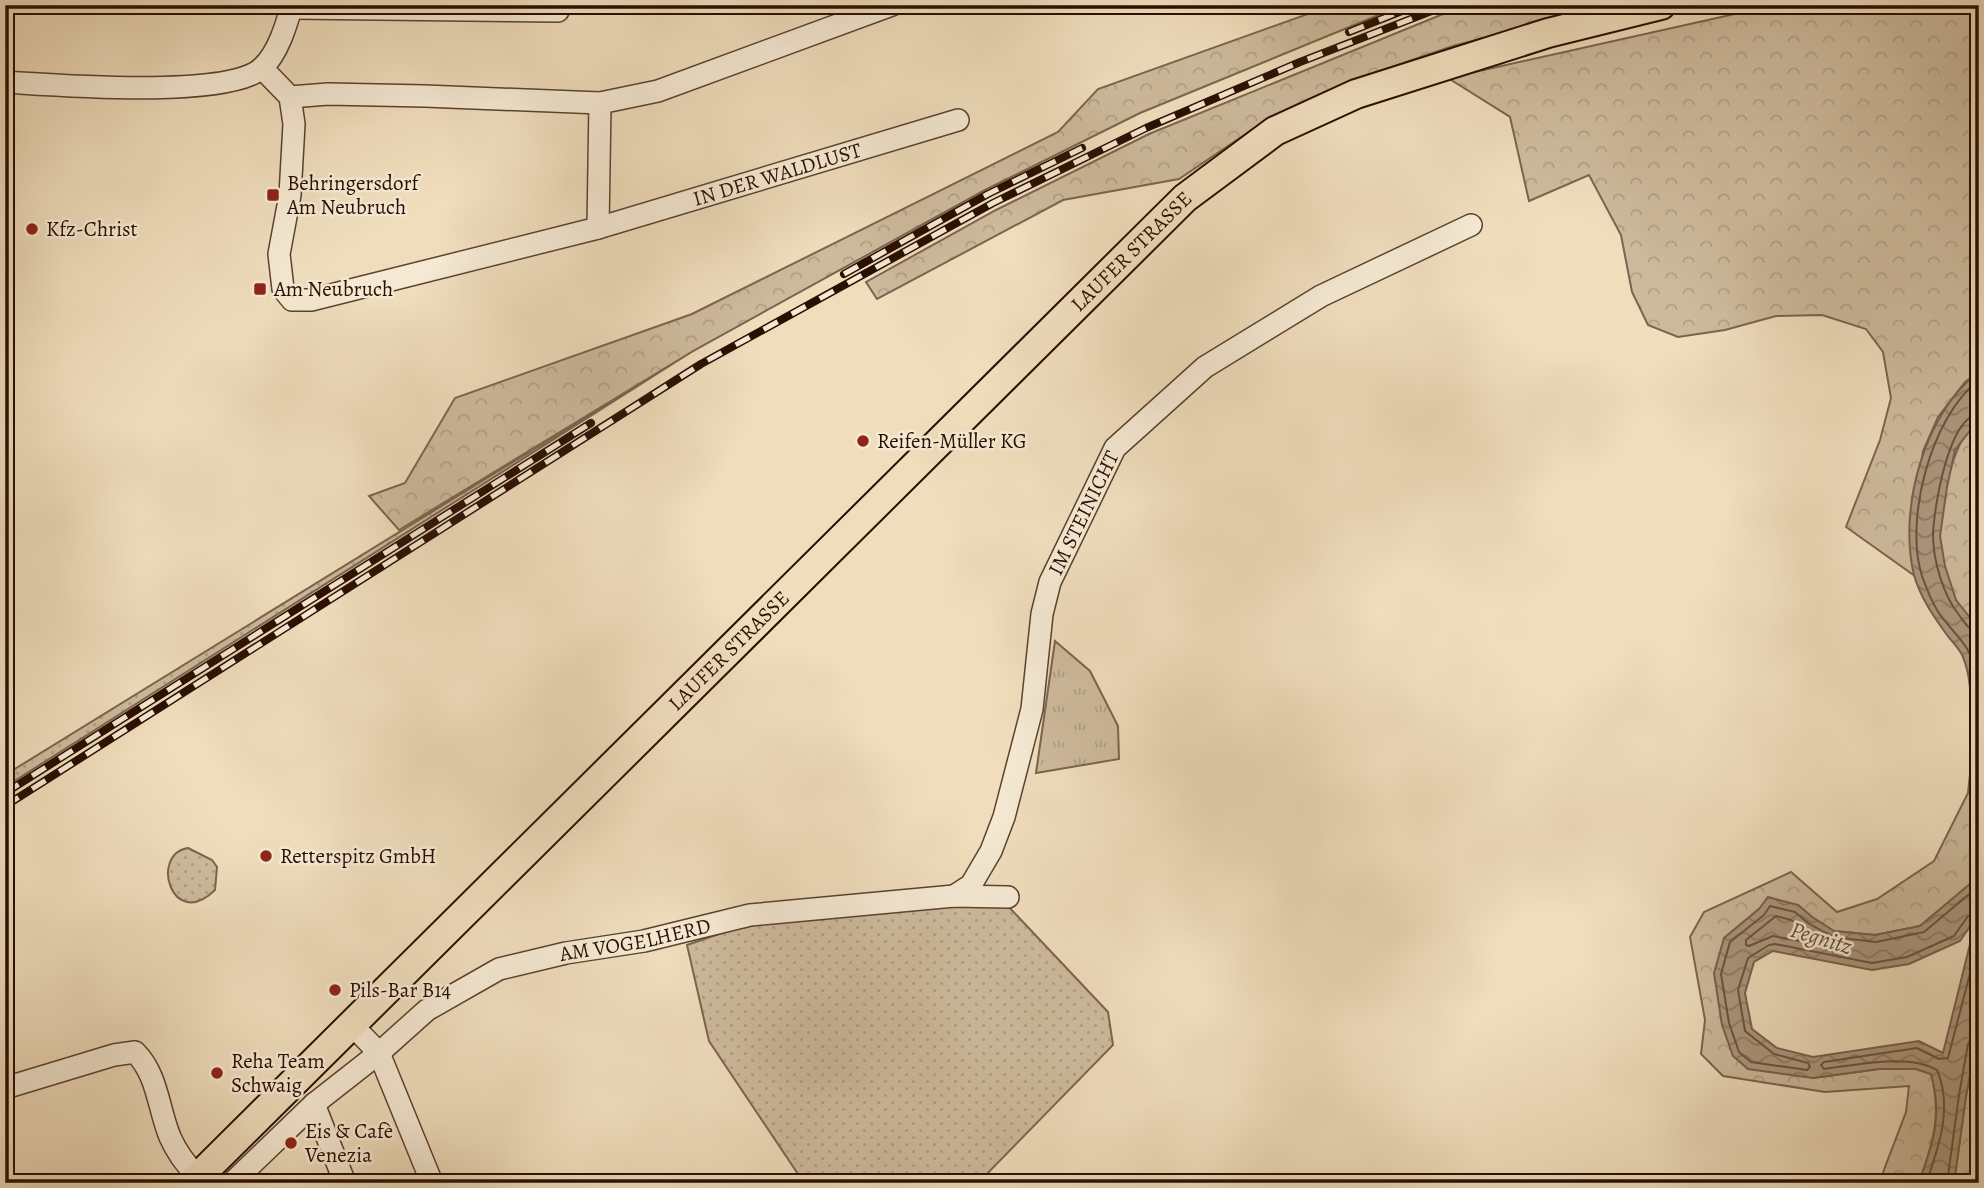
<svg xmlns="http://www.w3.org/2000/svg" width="1984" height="1188" font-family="Alegreya,serif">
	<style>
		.grass { fill: url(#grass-dots); stroke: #7b644f; stroke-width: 2 }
		.forest { fill: url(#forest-crowns); stroke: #7b644f; stroke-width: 2 }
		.park { fill: url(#park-tufts); stroke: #7b644f; stroke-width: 2 }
		.water { fill: url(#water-waves); stroke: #78604c; stroke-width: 2; fill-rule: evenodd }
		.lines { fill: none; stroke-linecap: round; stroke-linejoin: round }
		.shore { stroke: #6a5240; stroke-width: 2 }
		.minor-casing { stroke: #5a4230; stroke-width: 24 }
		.major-casing { stroke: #290e02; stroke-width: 32 }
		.minor { stroke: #f5e9d3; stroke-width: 21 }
		.major { stroke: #efddbc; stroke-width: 28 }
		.rail-casing { stroke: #290e02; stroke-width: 8 }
		.rail { stroke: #f5e9d3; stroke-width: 5; stroke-dasharray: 16; stroke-linecap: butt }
		.poi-dot { fill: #8f2418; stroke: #f5e9d3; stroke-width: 2.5 }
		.labels { text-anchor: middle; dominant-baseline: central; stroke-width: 5; stroke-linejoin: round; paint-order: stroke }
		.street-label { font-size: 21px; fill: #290e02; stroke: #f5e9d3 }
		.poi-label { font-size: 21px; fill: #290e02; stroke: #f5e9d3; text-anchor: start }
		.water-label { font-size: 23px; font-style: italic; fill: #644c39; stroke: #f5e9d3 }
	</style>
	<defs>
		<pattern id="grass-dots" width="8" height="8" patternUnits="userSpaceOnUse" patternTransform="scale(1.75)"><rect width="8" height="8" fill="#cdba9c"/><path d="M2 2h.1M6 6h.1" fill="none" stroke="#b09f85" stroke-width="1.8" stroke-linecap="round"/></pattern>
		<pattern id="forest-crowns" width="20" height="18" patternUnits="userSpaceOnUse" patternTransform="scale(1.75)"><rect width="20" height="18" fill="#cdba9c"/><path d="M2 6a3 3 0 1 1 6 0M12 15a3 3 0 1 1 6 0" fill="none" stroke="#b09f85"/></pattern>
		<pattern id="park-tufts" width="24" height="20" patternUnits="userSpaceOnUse" patternTransform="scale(1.75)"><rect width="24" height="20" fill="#cdba9c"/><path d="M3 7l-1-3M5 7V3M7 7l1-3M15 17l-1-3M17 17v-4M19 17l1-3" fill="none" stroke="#b09f85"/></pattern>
		<pattern id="water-waves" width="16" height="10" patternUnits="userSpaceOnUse" patternTransform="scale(1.75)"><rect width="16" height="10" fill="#ac977d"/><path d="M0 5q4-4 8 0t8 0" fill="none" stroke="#8c7a64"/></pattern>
	</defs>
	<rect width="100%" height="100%" fill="#efddbc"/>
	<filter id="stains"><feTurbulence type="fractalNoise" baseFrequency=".00286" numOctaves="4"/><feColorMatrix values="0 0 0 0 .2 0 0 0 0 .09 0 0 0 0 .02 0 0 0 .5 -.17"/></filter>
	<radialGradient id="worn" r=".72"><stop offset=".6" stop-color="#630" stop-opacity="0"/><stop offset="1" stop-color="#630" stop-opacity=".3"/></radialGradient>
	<path class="grass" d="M693 351 5 787V775Z
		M188 848 212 860 217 867 215 890C172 932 149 854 188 848Z
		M918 904 1007 905 1108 1012 1113 1045 978 1183H804L709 1041 687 945 751 923Z"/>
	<path class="forest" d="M1333 5H1403L1140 113 985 190 693 351 399 530 369 496 405 483 455 398 692 314 1058 132 1098 89Z
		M1465 5H1610L1453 46 1357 79 1253 129 1179 179 1063 200 877 299 866 282 996 210 1149 134Z
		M1775 5H1979V372L1965 382 1938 417 1923 451 1910 543 1915 576 1846 527 1880 440 1891 398 1883 352 1866 329 1822 315 1776 316 1725 330 1678 337 1648 325 1632 292 1621 235 1589 175 1529 201 1510 117 1448 78Z
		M1979 419V629C1971 619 1960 609 1955 599 1947 581 1940 554 1940 535 1941 502 1952 439 1979 419Z
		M1972 755 1979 778V860L1970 884 1920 926 1875 935 1834 931 1812 917 1798 905 1759 909 1724 938 1722 1025 1813 1078 1879 1069H1916L1931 1074C1942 1116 1933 1143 1919 1183H1879L1906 1112 1909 1086 1825 1092 1723 1076 1701 1054 1705 1020 1690 937 1704 912 1791 872 1837 912 1877 899 1934 861 1968 793Z
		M1979 1027V1170L1974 1183H1954L1966 1096Z"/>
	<path class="park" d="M1055 641 1090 671 1118 726 1119 759 1036 773Z"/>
	<path class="water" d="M1979 372V419L1955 450 1947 487 1940 536 1945 566 1956 600 1979 629V778C1976 770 1973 761 1972 752 1969 722 1975 686 1963 657 1960 649 1952 642 1947 635 1934 617 1920 597 1914 575 1898 510 1924 412 1979 372Z
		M1979 860V1027L1966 1096 1954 1183H1919C1933 1143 1943 1116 1931 1074L1916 1069H1879L1813 1078 1748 1069 1733 1056 1722 1025 1714 973 1724 938 1759 909 1768 897 1798 905 1812 917 1834 931 1875 935 1920 926 1970 884ZM1977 916 1943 1053 1919 1041 1813 1057 1777 1048 1752 1029 1745 993 1754 962 1773 951 1872 970 1909 964 1960 941Z"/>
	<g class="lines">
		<path class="shore" d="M1979 380C1931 416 1904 520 1922 576 1926 587 1931 600 1937 610 1946 625 1961 637 1969 652 1979 674 1978 718 1979 742
			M1979 414C1948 417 1934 509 1933 534 1933 560 1943 595 1959 615 1965 623 1969 631 1979 632
			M1979 880 1974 890 1924 932 1876 942 1833 937 1808 923 1795 912 1770 906 1764 915 1730 942 1721 974 1729 1023 1739 1052 1751 1062 1807 1070 1810 1067 1808 1063 1774 1054 1745 1031 1738 990 1748 958 1769 945 1775 944 1872 963 1907 957 1954 936 1968 916H1979
			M1776 916 1791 920 1814 937 1815 941 1811 943 1773 936 1749 946 1746 945V940Z
			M1926 1183C1939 1147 1953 1107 1937 1070 1909 1053 1856 1065 1824 1069L1821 1065 1824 1062 1917 1048 1939 1059 1948 1058 1979 939
			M1947 1183 1959 1095 1968 1044 1972 1038 1979 1037"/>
		<defs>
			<g id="minor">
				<path d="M292 8 558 11"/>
				<path d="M262 68 290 97 294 124 290 195 279 254 283 289 292 300H311L598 228 600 103"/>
				<path d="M5 82C56 85 227 99 262 68 278 53 286 26 292 5"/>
				<path d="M290 97 328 94 425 96 600 103 658 91 892 5"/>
				<path id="s1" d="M598 228 958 120"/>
				<path id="s2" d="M954 896 971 885 991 851 1004 817 1032 709 1042 614 1050 582 1115 448 1205 367 1321 296 1471 225"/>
				<path d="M352 1025 379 1053 432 1183"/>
				<path d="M5 1088 114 1055 135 1052C158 1075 158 1108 170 1137 177 1153 186 1165 198 1177"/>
				<path d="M314 1104 345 1183"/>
				<path id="s3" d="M232 1183 314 1104 379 1053 427 1010 499 969 566 953 644 941 750 915 954 896 1008 897"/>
			</g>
			<g id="major">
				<path id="s4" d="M192 1183 1185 198 1275 131 1356 94 1548 33 1661 5"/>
			</g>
		</defs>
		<use href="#minor" class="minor-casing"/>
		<use href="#major" class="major-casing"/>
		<use href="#minor" class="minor"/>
		<use href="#major" class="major"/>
		<defs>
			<path id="rail" d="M1349 32 1417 5
				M844 274 988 194 1082 148
				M5 793 591 423
				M5 806 701 364 993 203 1146 128 1300 62 1447 5"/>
		</defs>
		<use href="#rail" class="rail-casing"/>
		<use href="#rail" class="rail"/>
	</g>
	<g class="poi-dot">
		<rect x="266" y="188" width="14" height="14" rx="3.5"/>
		<circle cx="32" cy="229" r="7"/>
		<rect x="253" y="282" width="14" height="14" rx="3.5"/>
		<circle cx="863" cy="441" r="7"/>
		<circle cx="266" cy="856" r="7"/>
		<circle cx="335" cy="990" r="7"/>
		<circle cx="217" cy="1073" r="7"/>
		<circle cx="291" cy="1143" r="7"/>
	</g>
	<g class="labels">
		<g class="street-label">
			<text stroke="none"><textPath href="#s1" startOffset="187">IN DER WALDLUST</textPath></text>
			<text stroke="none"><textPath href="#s4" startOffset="1323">LAUFER STRASSE</textPath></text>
			<text stroke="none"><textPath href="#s2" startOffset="413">IM STEINICHT</textPath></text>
			<text stroke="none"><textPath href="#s4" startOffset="756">LAUFER STRASSE</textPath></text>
			<text stroke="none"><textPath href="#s3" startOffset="483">AM VOGELHERD</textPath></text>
		</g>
		<g class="poi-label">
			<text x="287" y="183">Behringersdorf<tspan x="287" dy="24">Am Neubruch</tspan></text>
			<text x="46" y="229">Kfz-Christ</text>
			<text x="274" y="289">Am Neubruch</text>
			<text x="877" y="441">Reifen-Müller KG</text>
			<text x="280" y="856">Retterspitz GmbH</text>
			<text x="349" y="990">Pils-Bar B14</text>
			<text x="231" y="1061">Reha Team<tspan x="231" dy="24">Schwaig</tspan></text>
			<text x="305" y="1131">Eis &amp; Cafè<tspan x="305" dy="24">Venezia</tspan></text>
		</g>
		<g class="water-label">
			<text transform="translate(1821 938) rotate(17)">Pegnitz</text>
		</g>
	</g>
	<rect width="1984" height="1188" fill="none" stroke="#efddbc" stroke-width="28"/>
	<rect x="7" y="7" width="1970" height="1174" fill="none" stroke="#290e02" stroke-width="3.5"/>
	<rect x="14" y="14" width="1956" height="1160" fill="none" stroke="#290e02" stroke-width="2"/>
	<rect width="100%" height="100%" filter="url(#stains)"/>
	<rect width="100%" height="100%" fill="url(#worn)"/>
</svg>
